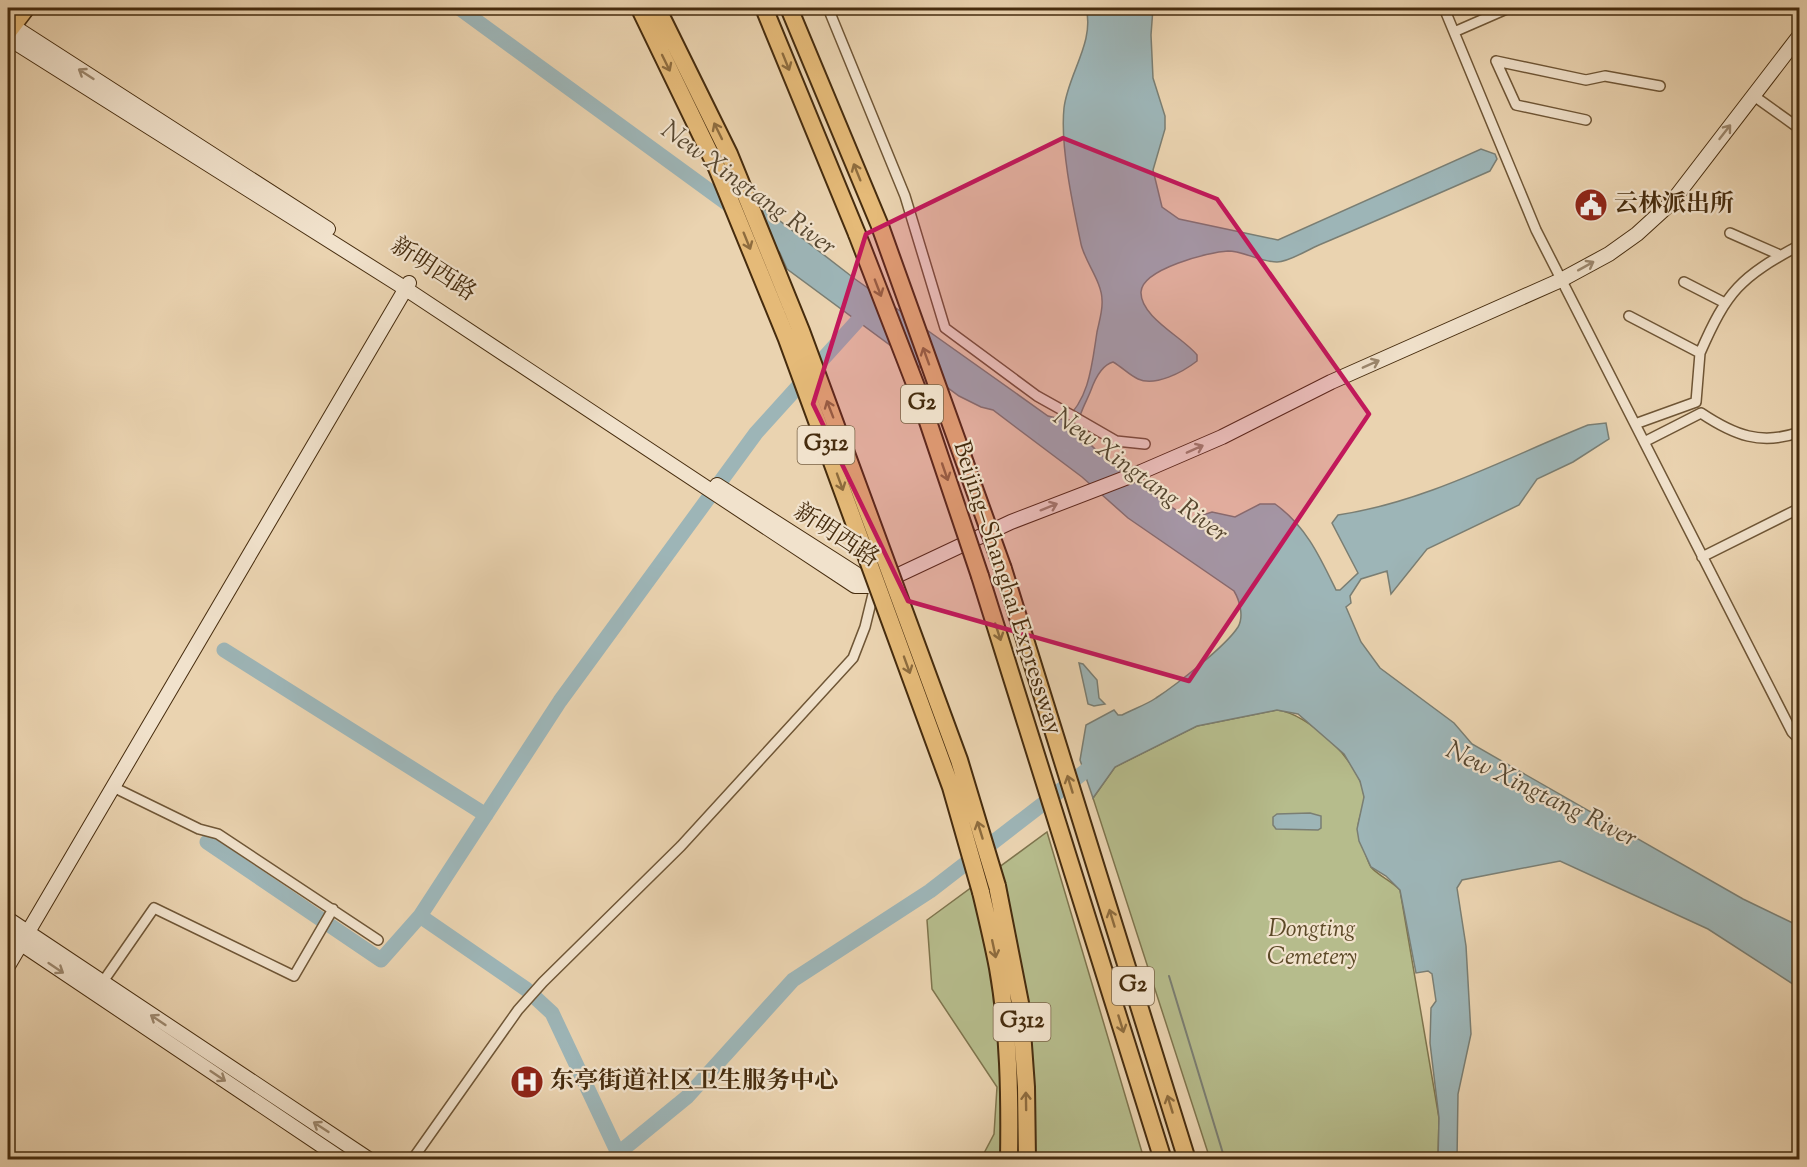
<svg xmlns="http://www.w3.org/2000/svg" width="1807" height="1167" font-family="'Sorts Mill Goudy','Noto Serif SC',serif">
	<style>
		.green { fill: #b6bc8c; stroke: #7e744d; stroke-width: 1.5 }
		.water { fill: #9db5b7; stroke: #7a7e73; stroke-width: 1.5 }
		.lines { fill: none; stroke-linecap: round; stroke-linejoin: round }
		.stream { stroke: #7a7e73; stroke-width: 2 }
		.river { stroke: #9db5b7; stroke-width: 15 }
		.street-casing { stroke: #6f5636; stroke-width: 12 }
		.secondary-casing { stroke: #462c0e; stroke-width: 16 }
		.primary-casing { stroke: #462c0e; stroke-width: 18 }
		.highway-casing { stroke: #462c0e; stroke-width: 20 }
		.street { stroke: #f1e2cc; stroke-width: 9 }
		.secondary { stroke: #f1e2cc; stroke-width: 14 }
		.primary { stroke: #e5ba78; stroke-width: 15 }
		.highway { stroke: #e5ba78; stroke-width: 16 }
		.highway-bridge-casing { stroke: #462c0e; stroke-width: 20; stroke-linecap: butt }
		.highway-bridge { stroke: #e5ba78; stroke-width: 16 }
		.oneway { stroke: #8e6c3e }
		.oneway2 { stroke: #9c876d }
		.marked { fill: #c2185b; fill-opacity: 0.2; stroke: #c2185b; stroke-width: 4.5; stroke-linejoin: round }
		.labels { text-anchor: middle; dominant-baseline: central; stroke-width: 4.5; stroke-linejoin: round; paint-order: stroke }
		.shield { fill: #f1e2cc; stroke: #796347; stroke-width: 1.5 }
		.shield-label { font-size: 22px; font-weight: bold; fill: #462c0e }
		.poi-label { font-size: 24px; font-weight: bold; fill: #462c0e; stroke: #f1e2cc; text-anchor: start }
		.street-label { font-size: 24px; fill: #462c0e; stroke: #f1e2cc }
		.park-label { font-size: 24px; font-style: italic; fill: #5c4927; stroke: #f1e2cc }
		.water-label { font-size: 26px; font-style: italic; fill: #574730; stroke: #f1e2cc }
	</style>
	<rect width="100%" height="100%" fill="#ead3b0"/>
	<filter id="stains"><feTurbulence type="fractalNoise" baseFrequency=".00333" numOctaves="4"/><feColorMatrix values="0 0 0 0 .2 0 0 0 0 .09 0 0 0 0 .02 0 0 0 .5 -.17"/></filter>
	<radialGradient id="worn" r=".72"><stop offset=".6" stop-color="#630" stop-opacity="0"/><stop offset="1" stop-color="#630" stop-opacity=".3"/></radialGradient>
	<path class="green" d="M1277 710C1308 713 1362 763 1364 796 1365 807 1358 817 1358 828 1358 833 1368 863 1371 867 1377 875 1392 881 1400 890L1439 1118 1438 1159H1210L1093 798 1115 767 1197 726Z
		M1047 832 1144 1159H981L994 1134 997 1087 932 989 927 920Z"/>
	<path class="water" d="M1086 8H1153L1151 35 1153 78 1165 116V129L1153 170 1162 207 1179 219 1278 240 1481 149 1495 154 1497 159 1490 171C1433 196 1376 221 1319 245 1307 250 1289 262 1277 262 1260 262 1244 251 1228 251 1209 252 1142 269 1141 292 1140 317 1184 338 1197 355V361C1183 372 1155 387 1138 379 1129 375 1122 367 1113 362 1102 365 1095 379 1091 390 1087 401 1076 418 1079 429 1084 448 1171 508 1191 519L1212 512 1235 517 1260 504H1275C1306 526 1320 557 1336 590H1340L1358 573 1332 523 1338 515C1425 502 1506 458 1588 425L1606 423 1609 439 1573 462 1537 479 1519 505 1427 549 1391 594 1387 571 1361 579 1350 596 1351 603 1346 607 1361 642 1380 668 1454 723 1472 744 1743 899 1799 926V988L1708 929 1560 861 1462 880 1457 888 1466 946 1471 1034 1458 1094 1457 1159H1438L1439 1118 1430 1043 1431 1008 1436 1001 1432 974 1428 971 1416 973 1400 890 1386 876 1371 867 1359 841 1357 829 1364 797 1360 781 1344 754 1298 714 1277 710 1197 726 1115 767 1093 798 1080 760 1086 725 1114 710 1118 715H1122C1133 709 1146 705 1156 698 1176 685 1226 646 1238 627 1244 617 1240 601 1234 591L1128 518 1082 477 993 410 981 407 959 396 787 269 758 204 855 279 1048 416 1065 420C1090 398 1092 363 1097 332 1099 322 1103 310 1102 300 1102 282 1085 262 1081 244 1073 206 1060 146 1064 108 1068 74 1095 42 1086 8Z
		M1079 663 1083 664 1097 680 1099 698 1105 704 1094 706 1088 704Z
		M1310 813 1321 816V828L1318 830 1276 829 1273 825V817L1277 814Z"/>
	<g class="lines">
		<path class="stream" d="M1169 976 1225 1160"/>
		<path class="river" d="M459 8 788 248
			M224 650 486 815
			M207 842 381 960 420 916
			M618 1153 552 1013 526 989 420 916 560 701 756 433 869 308
			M610 1160 687 1097 793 980 930 891 1101 759"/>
		<defs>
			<path id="street" d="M828 8 905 196 945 328 1037 396 1071 415 1116 441 1145 444
				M1444 8 1536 230 1792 732 1800 740
				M1454 32 1509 8
				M1496 61 1586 80 1605 76 1660 86
				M1496 61 1516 105 1586 120
				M1754 96 1800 129
				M1730 233 1780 255
				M1684 282 1725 303
				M1629 316 1700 353C1727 291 1740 277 1800 245
				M1635 424 1696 402 1700 353
				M1644 442 1701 413C1734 435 1761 446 1800 432
				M1702 557 1800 508
				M113 787 199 829 218 834 378 940
				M102 983 154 908 294 976 333 909
				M412 1160 518 1010 543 982 681 846 853 658 865 627 875 586"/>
			<path id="secondary" d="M8 23 328 229
				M8 38 406 289 855 586H875L1011 522 1141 472 1222 437 1331 382 1561 280 1609 254 1637 234 1671 203 1800 35
				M717 485 875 586
				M8 919 370 1160
				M8 935 343 1160
				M8 966 409 283"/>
			<path id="primary" d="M8 33 27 8"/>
			<path id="highway" d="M764 8 857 234
				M789 8 880 226
				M1003 569 1187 1160
				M980 576 1163 1160
				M997 886 1020 1003 1026 1087 1027 1160
				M981 892C987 917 993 942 998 968 1009 1030 1010 1096 1009 1160"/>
		</defs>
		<use href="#street" class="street-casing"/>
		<use href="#secondary" class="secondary-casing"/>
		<use href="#primary" class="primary-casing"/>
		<use href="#highway" class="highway-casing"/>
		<use href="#street" class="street"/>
		<use href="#secondary" class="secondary"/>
		<use href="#primary" class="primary"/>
		<use href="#highway" class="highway"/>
		<defs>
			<path id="highway-bridge" d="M657 8 729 154 801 331 959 760 997 886
				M641 11 717 168 787 339 951 787 981 892
				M880 226 1003 569
				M857 234 917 389 980 576"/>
		</defs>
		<use href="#highway-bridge" class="highway-bridge-casing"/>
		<use href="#highway-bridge" class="highway-bridge"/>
	</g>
	<defs><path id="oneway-shaft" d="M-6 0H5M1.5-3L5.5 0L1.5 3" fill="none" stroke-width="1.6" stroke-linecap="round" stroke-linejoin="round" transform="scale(1.5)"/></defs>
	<g class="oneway">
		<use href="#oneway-shaft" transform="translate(786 62) rotate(68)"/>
		<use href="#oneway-shaft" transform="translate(666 63) rotate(64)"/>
		<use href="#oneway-shaft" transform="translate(718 131) rotate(-116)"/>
		<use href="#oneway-shaft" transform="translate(857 172) rotate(-112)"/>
		<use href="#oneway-shaft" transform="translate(747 241) rotate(68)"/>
		<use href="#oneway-shaft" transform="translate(878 288) rotate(69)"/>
		<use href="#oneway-shaft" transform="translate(926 356) rotate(-110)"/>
		<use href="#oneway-shaft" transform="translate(830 409) rotate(-111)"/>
		<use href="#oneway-shaft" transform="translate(945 472) rotate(71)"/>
		<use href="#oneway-shaft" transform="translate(840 482) rotate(70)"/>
		<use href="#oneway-shaft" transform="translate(998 632) rotate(72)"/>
		<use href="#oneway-shaft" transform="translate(907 665) rotate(70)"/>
		<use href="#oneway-shaft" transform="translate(1070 784) rotate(-107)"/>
		<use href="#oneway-shaft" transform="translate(980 830) rotate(-107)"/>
		<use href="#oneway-shaft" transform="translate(1112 918) rotate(-107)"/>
		<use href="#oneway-shaft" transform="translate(994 949) rotate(78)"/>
		<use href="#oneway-shaft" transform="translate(1121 1024) rotate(73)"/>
		<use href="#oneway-shaft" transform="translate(1026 1101) rotate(-91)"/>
		<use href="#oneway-shaft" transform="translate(1170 1104) rotate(-107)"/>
	</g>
	<g class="oneway2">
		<use href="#oneway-shaft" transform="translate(86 74) rotate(-147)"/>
		<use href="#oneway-shaft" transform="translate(1725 132) rotate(-52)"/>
		<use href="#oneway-shaft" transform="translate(1586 266) rotate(-29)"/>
		<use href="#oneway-shaft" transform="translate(1371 364) rotate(-24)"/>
		<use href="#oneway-shaft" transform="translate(1195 449) rotate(-24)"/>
		<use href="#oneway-shaft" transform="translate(1049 507) rotate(-22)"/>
		<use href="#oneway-shaft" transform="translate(56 968) rotate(34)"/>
		<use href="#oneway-shaft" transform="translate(158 1020) rotate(-146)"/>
		<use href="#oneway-shaft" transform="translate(218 1076) rotate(34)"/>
		<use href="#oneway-shaft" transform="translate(321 1127) rotate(-147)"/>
	</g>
	<path class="marked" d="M1063 138 1217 199 1369 414 1189 681 908 601 813 404 866 234Z"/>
	<defs>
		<symbol id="civic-disc" viewBox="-11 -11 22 22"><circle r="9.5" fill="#8f2418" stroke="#f1e2cc"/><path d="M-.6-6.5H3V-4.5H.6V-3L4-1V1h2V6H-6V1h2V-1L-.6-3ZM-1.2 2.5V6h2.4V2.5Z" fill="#fff"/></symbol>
		<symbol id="hospital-disc" viewBox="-11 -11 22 22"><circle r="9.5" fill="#8f2418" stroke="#f1e2cc"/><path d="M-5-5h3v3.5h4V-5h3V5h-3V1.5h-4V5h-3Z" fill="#fff"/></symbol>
	</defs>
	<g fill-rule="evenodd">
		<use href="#civic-disc" x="1572" y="186" width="38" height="38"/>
		<use href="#hospital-disc" x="508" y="1063" width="38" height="38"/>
	</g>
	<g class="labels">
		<g class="shield">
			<rect x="901" y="385" width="42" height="38" rx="4.5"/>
			<rect x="797.5" y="426" width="57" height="38" rx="4.5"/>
			<rect x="1112" y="967" width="42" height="38" rx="4.5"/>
			<rect x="993.5" y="1003" width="57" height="38" rx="4.5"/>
		</g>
		<g class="shield-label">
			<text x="922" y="404">G2</text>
			<text x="826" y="445">G312</text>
			<text x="1133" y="986">G2</text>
			<text x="1022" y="1022">G312</text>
		</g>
		<g class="poi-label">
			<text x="1614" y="205">云林派出所</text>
			<text x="550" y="1082">东亭街道社区卫生服务中心</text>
		</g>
		<g class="street-label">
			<text transform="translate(433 270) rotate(33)">新明西路</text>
			<text transform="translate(836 536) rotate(33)">新明西路</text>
			<text transform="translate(1007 588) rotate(72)">Beijing–Shanghai Expressway</text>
		</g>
		<g class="park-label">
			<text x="1312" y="930">Dongting<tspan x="1312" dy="28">Cemetery</tspan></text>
		</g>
		<g class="water-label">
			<text transform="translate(748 189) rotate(36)">New Xingtang River</text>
			<text transform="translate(1140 476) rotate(36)">New Xingtang River</text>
			<text transform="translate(1541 795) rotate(26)">New Xingtang River</text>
		</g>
	</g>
	<rect width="1807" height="1167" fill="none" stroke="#ead3b0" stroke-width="30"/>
	<rect x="9" y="9" width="1789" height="1149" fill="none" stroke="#462c0e" stroke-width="3"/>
	<rect x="15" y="15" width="1777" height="1137" fill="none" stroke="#462c0e" stroke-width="1.5"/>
	<rect width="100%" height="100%" filter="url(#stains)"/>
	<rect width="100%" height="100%" fill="url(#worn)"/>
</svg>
